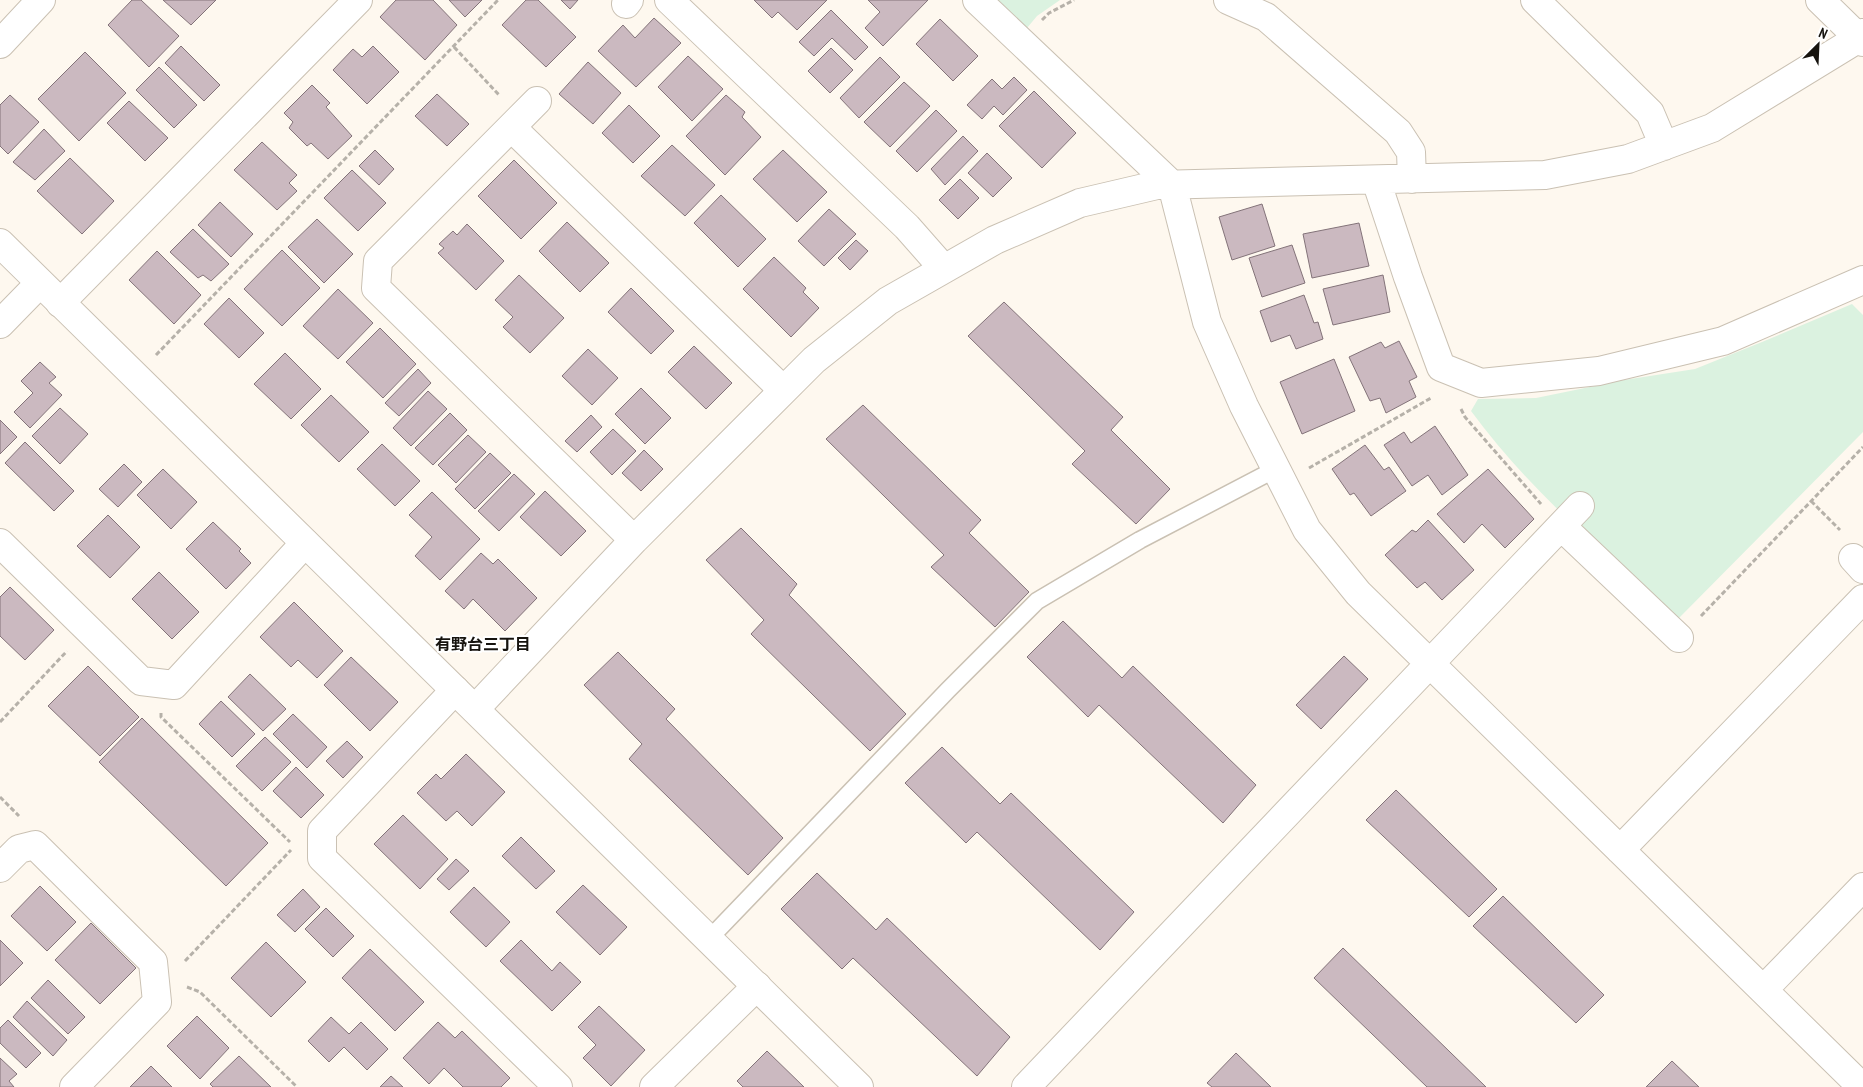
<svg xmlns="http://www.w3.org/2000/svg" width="1863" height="1087" font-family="'PT Sans Narrow','Noto Sans JP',sans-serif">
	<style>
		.green { fill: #dbf2e0 }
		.building { fill: #cbb9c0; stroke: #837379 }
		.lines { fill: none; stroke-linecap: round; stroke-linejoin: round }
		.service-casing { stroke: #cac1b3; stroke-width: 19 }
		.minor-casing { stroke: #cac1b3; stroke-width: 30 }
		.tertiary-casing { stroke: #cac1b3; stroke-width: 30 }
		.path { stroke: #b6b1a9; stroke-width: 3; stroke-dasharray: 5 2.5; stroke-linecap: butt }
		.service { stroke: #fff; stroke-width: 16 }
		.minor { stroke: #fff; stroke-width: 28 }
		.tertiary { stroke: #fff; stroke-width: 28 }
		.labels { text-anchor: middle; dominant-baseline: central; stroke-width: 4; stroke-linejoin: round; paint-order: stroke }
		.neighbourhood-label { font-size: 16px; font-weight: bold; fill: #16130e; stroke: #fff }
	</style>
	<rect width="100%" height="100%" fill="#fef8ef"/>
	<path class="green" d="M998 0H1060L1037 16 1027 28Z
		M1852 304 1863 315V432L1678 619C1605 554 1529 490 1471 411L1478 399 1536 398 1624 380 1695 369 1762 342Z"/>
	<path class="building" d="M132 0H141L179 36 149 67 108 25Z
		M163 0H216L191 25Z
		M396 0H433L457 25 425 60 380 17Z
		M449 0H482L465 17Z
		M526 0H538L576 37 546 67 502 25Z
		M561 0H578L570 9Z
		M754 0H827L797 30 778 12 772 18Z
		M868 0H928L883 46 865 28 880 12Z
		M831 10 868 47 855 60 832 38 814 56 799 42Z
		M654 18 681 43 636 87 598 51 623 25 635 38Z
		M940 19 978 56 953 81 916 44Z
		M181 46 220 85 204 101 165 63Z
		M373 46 399 72 367 104 333 70 353 49 362 57Z
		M831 48 853 70 830 93 808 71Z
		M85 52 126 93 79 141 38 99Z
		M688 56 723 89 692 121 658 87Z
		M880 57 900 77 859 118 840 98Z
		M588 62 621 93 593 124 559 94Z
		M159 67 197 105 174 128 136 90Z
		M1014 77 1027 90 1003 115 994 106 982 119 967 105 992 79 1002 89Z
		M904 82 930 106 890 147 864 122Z
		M312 85 330 103 326 107 352 136 328 159 311 143 307 146 289 128 293 122 284 113Z
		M1034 91 1076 133 1042 168 999 126Z
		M437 94 469 124 447 146 415 116Z
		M10 95 39 122 8 154 0 146V105Z
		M726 95 745 112 742 117 761 137 725 175 686 136Z
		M129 101 168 138 145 161 107 123Z
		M629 105 660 136 633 163 602 133Z
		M936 110 957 131 917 172 896 151Z
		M44 129 65 151 35 180 13 162Z
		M963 136 978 151 945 185 931 169Z
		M262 142 297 175 289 183 297 191 277 210 234 170Z
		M672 145 715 185 685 216 641 176Z
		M375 150 394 169 379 185 359 166Z
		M783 150 827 192 797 222 753 179Z
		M987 153 1012 178 993 197 968 173Z
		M70 158 114 201 82 234 37 191Z
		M514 160 557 203 521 239 478 196Z
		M352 170 386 203 358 231 324 198Z
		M960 179 979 198 958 219 939 200Z
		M721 195 766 239 738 267 694 223Z
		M220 202 253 234 231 257 198 225Z
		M1262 204 1275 246 1232 260 1219 217Z
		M829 209 856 234 824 266 798 241Z
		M317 219 353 254 324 283 288 247Z
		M567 222 609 263 580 292 539 251Z
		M1359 223 1369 266 1312 278 1303 234Z
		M467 224 504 261 476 290 438 253 444 248 439 244 453 231 457 235Z
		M193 229 229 264 211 281 203 275 198 278 170 252Z
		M856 240 868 251 850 270 838 258Z
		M1292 245 1305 283 1262 297 1249 258Z
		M282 250 320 288 282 326 244 289Z
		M157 251 201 295 174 324 129 280Z
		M774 257 806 288 803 292 819 308 791 337 743 289Z
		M519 275 564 318 530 353 503 327 513 317 495 300Z
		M1383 275 1390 312 1333 325 1323 289Z
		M631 288 674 331 651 354 608 312Z
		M338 289 373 323 338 359 303 326Z
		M1304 295 1314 323 1318 322 1323 339 1296 349 1290 335 1271 342 1260 311Z
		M229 298 264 333 239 358 204 324Z
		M1004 302 1123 417 1111 430 1170 489 1136 524 1072 464 1085 451 968 336Z
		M380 328 416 364 383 398 346 362Z
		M1399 341 1417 377 1409 381 1416 397 1386 413 1380 398 1370 401 1349 357 1381 342 1385 348Z
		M694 346 732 383 706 409 668 372Z
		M588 349 618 378 592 405 562 376Z
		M285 353 321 389 291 419 254 384Z
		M1334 359 1355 411 1302 434 1280 382Z
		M40 362 56 377 49 383 62 395 30 428 14 412 33 393 21 381Z
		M418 369 431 383 399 416 385 403Z
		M641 388 671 418 645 444 615 414Z
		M428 391 447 409 411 446 393 428Z
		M331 395 369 432 339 462 301 425Z
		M863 405 981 520 969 533 1029 592 995 627 931 567 944 555 826 439Z
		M60 408 88 434 60 464 32 436Z
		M450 413 467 430 433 465 415 448Z
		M591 415 602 427 577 452 565 441Z
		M0 420 17 437 0 454Z
		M1435 426 1468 475 1442 495 1428 475 1412 486 1384 445 1404 432 1411 443Z
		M613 429 636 451 612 475 590 452Z
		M468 435 486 452 456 483 438 465Z
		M25 442 74 491 54 511 5 463Z
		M382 444 420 481 395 506 357 469Z
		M1365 445 1384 470 1389 467 1406 491 1371 516 1354 493 1350 495 1332 469Z
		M644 450 663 469 641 491 622 473Z
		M490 453 511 473 475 509 455 489Z
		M124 464 142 482 118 507 99 489Z
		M163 469 197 502 171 529 137 495Z
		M1488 469 1534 519 1505 548 1482 524 1464 543 1437 514Z
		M514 474 535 494 499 531 478 511Z
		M545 491 586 531 561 556 520 517Z
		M432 492 480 539 440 580 415 556 432 537 409 515Z
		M108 515 140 547 110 578 77 546Z
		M1428 520 1474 570 1442 600 1425 582 1417 588 1385 555 1412 530 1416 532Z
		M213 522 241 549 239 551 251 563 226 589 186 549Z
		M741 528 797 584 789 595 906 714 870 751 751 634 764 620 706 560Z
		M481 553 493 564 498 559 537 598 505 631 473 599 464 609 445 591Z
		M159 572 199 612 172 639 132 599Z
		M10 587 54 630 25 660 0 636V597Z
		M294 602 343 651 317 678 298 660 291 667 260 637Z
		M1063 621 1122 678 1133 666 1256 785 1223 823 1099 705 1088 717 1027 657Z
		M618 652 675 709 666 719 783 838 748 875 629 759 642 744 584 685Z
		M1344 656 1368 679 1321 729 1296 705Z
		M351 657 398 702 370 731 324 685Z
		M88 666 139 717 100 756 48 706Z
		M250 674 286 709 263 731 228 697Z
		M221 701 255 734 232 757 199 724Z
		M293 714 327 747 307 768 273 734Z
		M142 718 268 843 226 886 99 762Z
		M265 737 291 762 262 791 236 766Z
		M347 741 363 757 343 778 326 761Z
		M942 747 1000 804 1011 793 1134 912 1100 950 977 832 966 843 905 783Z
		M466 754 505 792 472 826 457 811 446 821 417 793 436 774 441 779Z
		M296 767 324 795 301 818 273 791Z
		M1396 790 1497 889 1469 917 1366 820Z
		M403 815 448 859 420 889 374 844Z
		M521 837 555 871 536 889 502 856Z
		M456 859 469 871 449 890 437 879Z
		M817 873 876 930 887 918 1010 1037 977 1076 853 958 842 969 781 909Z
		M583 885 627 927 600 955 556 912Z
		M40 886 76 922 47 951 11 916Z
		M474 887 510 922 486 947 450 912Z
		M303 889 320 907 295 932 277 915Z
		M1503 896 1604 995 1576 1023 1473 926Z
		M326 908 354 936 333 957 305 929Z
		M91 923 136 968 100 1004 55 960Z
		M0 940 23 963 0 986Z
		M521 940 552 971 560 962 581 982 552 1011 500 961Z
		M266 942 306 982 271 1017 231 978Z
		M1343 948 1486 1087H1427L1314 978Z
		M370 949 424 1002 395 1031 342 978Z
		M48 980 85 1017 68 1034 31 998Z
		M27 1001 67 1040 53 1056 13 1017Z
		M599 1006 645 1050 611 1086 583 1058 596 1045 578 1027Z
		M197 1016 229 1048 200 1079 167 1046Z
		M331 1017 349 1034 361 1022 388 1049 367 1070 344 1047 329 1062 308 1041Z
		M8 1020 41 1053 26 1068 0 1043V1028Z
		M438 1022 455 1038 462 1031 510 1078 501 1087H463L444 1068 429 1084 403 1058Z
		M767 1051 804 1087H743L737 1081Z
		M1236 1053 1271 1087H1212L1207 1083Z
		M239 1056 271 1087H213L210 1084Z
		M0 1058 17 1074 9 1081 14 1087H0Z
		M1672 1061 1699 1087H1646Z
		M151 1066 172 1087H130Z
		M391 1076 403 1087H380Z"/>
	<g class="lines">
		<defs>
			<path id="service" d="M709 939 948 690 1037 601 1140 540 1276 469"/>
			<path id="minor" d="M669 0 907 227 944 269
				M977 0 1172 185 1207 322 1244 406 1307 530 1358 593 1862 1087
				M1228 0 1266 17 1398 132 1411 152 1412 179
				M1535 0 1650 113 1664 146
				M1820 0 1863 42
				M626 4 629 0
				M537 101 378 261 376 288 634 540
				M512 128 783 390
				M1376 180 1408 277 1441 367 1481 383 1599 371 1723 341 1863 280
				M60 303 358 0
				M0 324 40 283
				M1561 526 1679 638
				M0 543 141 681 174 685 305 543
				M1853 558 1863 569
				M455 690 322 831V858L558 1087
				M475 709 634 540 814 360 888 301 995 240 1080 203 1157 185 1545 175 1628 159 1712 128 1859 38 1863 33
				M1620 850 1863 599
				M0 868 19 849 35 845 153 962 157 1002 74 1087
				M1763 990 1863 887
				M654 1087 757 986
				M1026 1087 1580 506"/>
			<path id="tertiary" d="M0 44 41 0
				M0 243 859 1087"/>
		</defs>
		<use href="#service" class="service-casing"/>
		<use href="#minor" class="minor-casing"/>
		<use href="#tertiary" class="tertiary-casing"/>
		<path class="path" d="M1042 20 1049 13 1074 0
			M454 47 500 96
			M156 355 498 0
			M1461 409 1465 417 1541 504
			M1309 468 1431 398
			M1811 501 1840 530
			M1701 616 1863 447
			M161 713V717L290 842
			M0 722 67 651
			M0 797 19 816
			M185 961 291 850
			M187 987 200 992 297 1087"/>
		<use href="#service" class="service"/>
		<use href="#minor" class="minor"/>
		<use href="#tertiary" class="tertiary"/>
	</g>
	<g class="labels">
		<g class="neighbourhood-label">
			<text x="483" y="644">有野台三丁目</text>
		</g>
	</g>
	<g transform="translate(1818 45) rotate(24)" stroke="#ffffff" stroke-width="4" paint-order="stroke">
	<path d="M0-4L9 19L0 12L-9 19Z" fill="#16130e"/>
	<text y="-8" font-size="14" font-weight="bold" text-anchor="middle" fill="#16130e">N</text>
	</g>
</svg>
